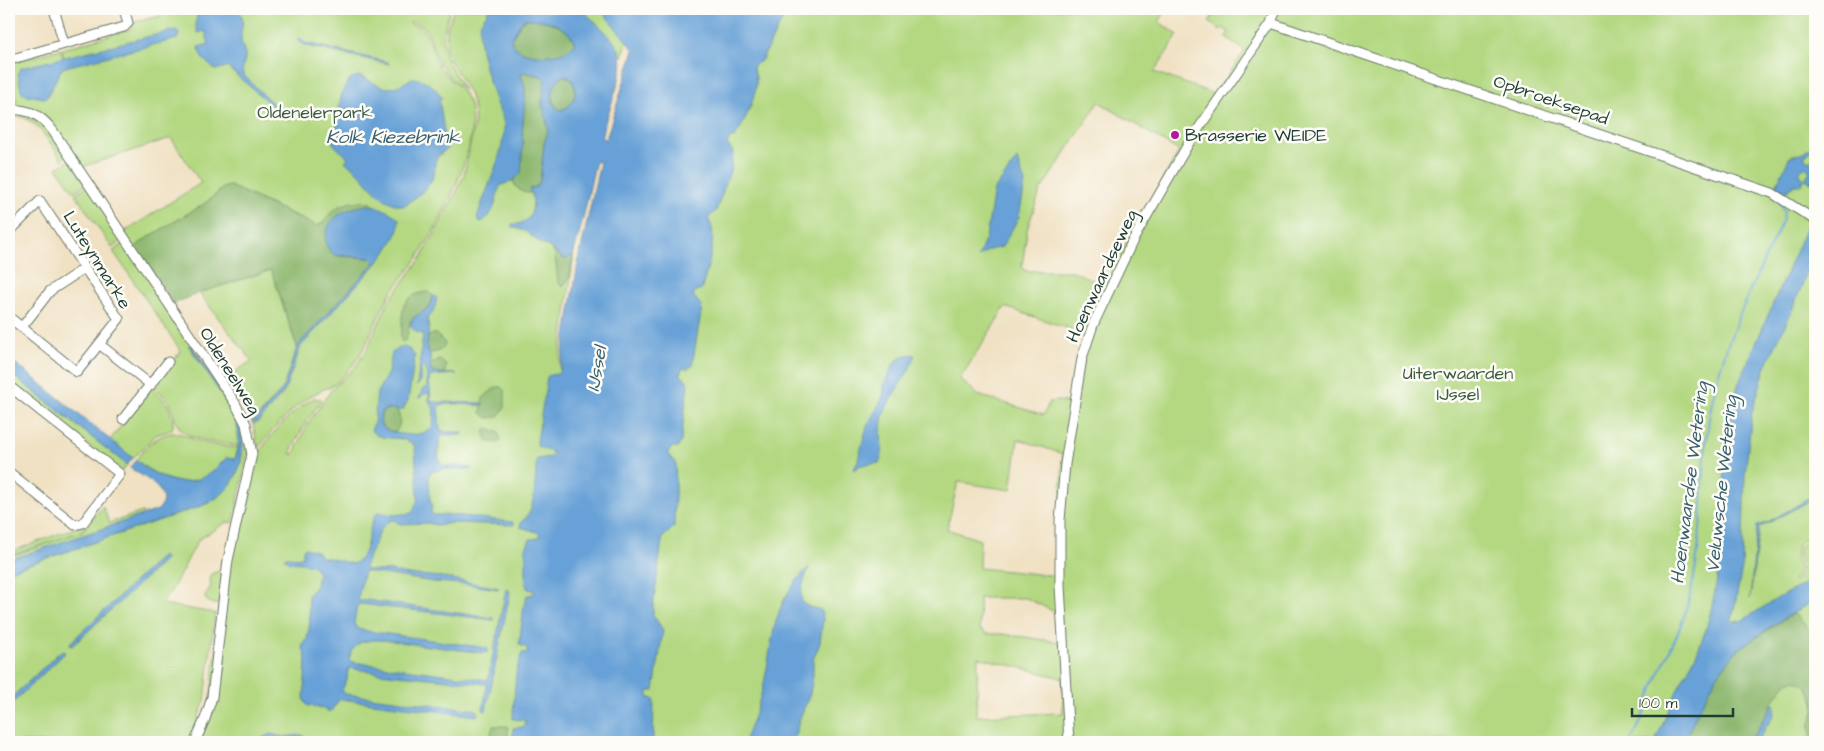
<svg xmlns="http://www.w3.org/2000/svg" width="1824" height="751" font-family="'Architects Daughter',sans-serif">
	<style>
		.green { fill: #b3d881; stroke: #698a5a; fill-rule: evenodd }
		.forest { fill: #8eb86f; stroke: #567a52 }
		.water { fill: #68a1d7; stroke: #446f86; fill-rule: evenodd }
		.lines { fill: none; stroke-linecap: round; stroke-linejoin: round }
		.stream { stroke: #68a1d7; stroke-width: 2 }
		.minor-casing { stroke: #687666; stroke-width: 11 }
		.minor { stroke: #fff; stroke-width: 9 }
		.poi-dot { fill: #b5179e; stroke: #fdfcf7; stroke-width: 2 }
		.labels { text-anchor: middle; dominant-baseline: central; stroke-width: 5; stroke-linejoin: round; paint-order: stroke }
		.street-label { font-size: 18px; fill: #1f3d34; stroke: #fdfcf7 }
		.park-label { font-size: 18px; fill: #3d5c43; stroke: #fdfcf7 }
		.poi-label { font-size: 18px; fill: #1f3d34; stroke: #fdfcf7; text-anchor: start }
		.water-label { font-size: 19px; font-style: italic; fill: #39606d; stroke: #fdfcf7 }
	</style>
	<rect width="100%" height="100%" fill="#fdfcf7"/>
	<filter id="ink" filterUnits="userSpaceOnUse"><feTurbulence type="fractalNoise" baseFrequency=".02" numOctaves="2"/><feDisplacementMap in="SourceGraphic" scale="10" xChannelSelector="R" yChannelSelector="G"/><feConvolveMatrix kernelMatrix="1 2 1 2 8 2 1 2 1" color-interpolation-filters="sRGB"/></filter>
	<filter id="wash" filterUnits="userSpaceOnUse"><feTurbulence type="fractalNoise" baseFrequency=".0096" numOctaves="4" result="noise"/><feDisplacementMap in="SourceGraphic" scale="20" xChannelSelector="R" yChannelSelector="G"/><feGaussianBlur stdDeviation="1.12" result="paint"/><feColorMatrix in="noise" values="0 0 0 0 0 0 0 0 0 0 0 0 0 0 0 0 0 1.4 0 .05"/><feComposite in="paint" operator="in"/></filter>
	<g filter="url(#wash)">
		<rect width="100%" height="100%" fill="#f0e1c3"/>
		<path class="green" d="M163 9H451C436 46 444 57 464 90 452 81 443 70 437 57 429 39 433 28 411 21L410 23C437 32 427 51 442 70 453 85 467 90 471 109 478 152 441 221 418 257 409 272 395 284 387 300 374 322 368 347 351 367 345 373 337 384 329 387 321 390 313 394 306 399 287 413 273 430 258 448L253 424 255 423 284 392 301 346 379 261 371 258 353 256 299 217 230 186 224 187 204 204 147 238 134 248 124 232 201 183 171 138 88 165 81 168 45 115 10 107V102H17V99L10 98 9 64 60 49 63 57H64L62 49 130 29 132 27 131 23 164 15Z
			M454 9H642L622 56 600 137 597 160 590 172 576 239 560 357 557 454 540 534 532 589 523 742H198L208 719 226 568 253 464C266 437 290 413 315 397L317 400 320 398 322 400 307 420 290 453 293 455 309 422 332 389 355 367 365 353 389 301 422 257 454 197 464 175 475 121 474 109 469 93 450 60 446 48 447 28Z
			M776 9H1167L1159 22 1178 35 1154 72 1214 94 1245 51 1226 37 1229 32 1222 28 1220 30 1209 22 1214 14 1207 9H1815V533C1793 545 1794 547 1800 570L1793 579 1794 582 1802 572C1802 550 1788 552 1815 536V585L1803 607 1815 600V742H645L652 613 667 454 693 297 708 221 728 141 750 70ZM1099 102 1179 151 1124 247 1105 286 1073 271H1025L1022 267 1027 230 1040 191ZM1005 307 1085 334 1077 360 1070 403 1058 401 1049 402 1044 415 978 395 960 379ZM1018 439 1063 454 1058 576 979 568 980 540 947 529 958 482 1011 490ZM979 598H1026L1059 614 1060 642 1002 634H987L980 629ZM978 657 1062 678 1063 713 976 716Z
			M9 112H18L43 123 66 157 62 160C48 141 36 114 9 116Z
			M70 160 86 184 74 192 57 168Z
			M88 186 123 240 112 248 75 194Z
			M125 243 242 420 247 447 242 446C243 411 209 374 189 346L235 416 238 431V446C221 443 186 441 177 424 174 419 174 412 171 406 167 398 160 392 153 385L181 351 113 251Z
			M271 270 297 347 282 390 253 422 225 378 252 361 199 293Z
			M9 372 127 465 122 471 9 383Z
			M152 387C163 398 174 410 173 427L171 430 156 435 133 458 110 440Z
			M172 433C182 432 192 439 202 442 214 445 226 447 238 448L235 459 226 458C196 493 169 486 136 460 145 447 155 436 172 433Z
			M242 449 249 450 233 523 227 522 198 540 173 588 163 602 166 605 215 613 205 700 189 742H9V706L65 652 62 650 9 700V571L207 504C227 492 241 473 242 449ZM162 556 166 559 72 646 70 645V643Z
			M103 506 109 523 142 512 143 515 9 560V557L83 531Z
			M83 525 86 526 78 533 11 555 10 552Z
			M219 571 224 576 219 604C213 605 208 603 205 598L206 594 211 586 210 580 211 574Z"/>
		<path class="forest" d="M525 19C542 18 569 25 575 44 563 59 518 61 511 40L521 22Z
			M523 72 541 76 545 80 542 103 547 122 548 131 544 144 540 182 536 187 530 189 529 190 532 193C523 194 515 189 513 180H514L523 142 522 135 525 87 521 75Z
			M563 76C582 78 577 108 560 110 549 103 551 81 563 76Z
			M230 186 317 226C327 222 326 216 334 210 343 202 366 197 375 206L350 209 338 216V256L371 258 375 262 297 347 271 270 199 293 174 304 134 248 147 238 204 204 225 187Z
			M551 248 561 258 567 259 573 255 569 278 563 287 558 283 555 255Z
			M428 292 433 296 431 306 411 320 406 340 402 342C398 336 402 333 402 327 402 321 402 311 404 306 407 297 419 292 428 292Z
			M433 334H436L444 342 445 344C442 351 436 353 429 353L427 349V337Z
			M440 360 446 365 445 373H432L430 364Z
			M496 387H501L505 391V407L498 417 488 418 481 413 483 398Z
			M391 408 397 410C401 418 401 426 395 432L386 430 380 423 382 412Z
			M487 428 498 432 501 439 498 443 488 442 484 432Z
			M1794 613 1807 627 1815 640V742H1812C1812 736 1809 729 1810 723 1812 716 1815 712 1814 705 1813 697 1809 686 1801 682 1797 680 1791 680 1787 683 1775 694 1759 728 1750 742H1684L1698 711 1717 676 1736 651Z
			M493 726H508V742H489Z"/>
		<path class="water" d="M200 9H236C248 19 240 25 241 38 241 44 244 49 245 54 246 61 241 66 243 74L290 121 227 67 215 70 202 58 198 47 209 44 205 31 198 33C194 22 196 18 200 9Z
			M489 9H582C593 21 618 40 621 56 624 68 615 93 611 105 608 116 602 126 602 138L606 139 634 50 600 9H788L761 61 754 65 753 70C764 83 744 124 735 137L729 139 727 144 733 152 731 168 716 211 708 219C720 234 706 272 702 289L695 292 693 295 702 307 692 366 687 369 683 368 680 372 681 376 686 379 688 384 681 442 678 447H673L668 452V455L676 462 674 527 663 537 662 541 653 607V615L663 630 654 691H648V697L654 699 653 742H513V728L523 727 526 724 524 720 513 719V713L516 672 522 653 528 652V650L526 647 519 645 524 605 527 595H533L534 593V590L528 589 526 585V548L530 539 539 538 540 535 537 532 520 527 521 522C538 512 534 476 537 459L551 457 554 453 538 447 537 442 547 377 550 375 557 374 560 371 578 263 600 162 596 161 595 165C591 180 578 249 571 256 569 259 567 259 564 259L551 248 540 243 525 231 512 227V224C516 224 520 224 524 222 534 216 535 198 529 189L536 187 540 181 544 144 548 131 547 122 542 103 545 80 541 76 523 72 521 75 525 87V101L522 135 523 141 521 173 514 180 500 186C495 200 496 214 481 222L479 221 477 218C485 191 505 153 504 125 503 115 498 109 495 100 489 82 476 43 480 25 480 22 487 14 489 9ZM525 19C542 18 570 25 575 44 563 59 518 61 511 40L521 22ZM565 75C582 82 576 108 560 110L554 105C550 95 554 79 565 75Z
			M175 30 178 31 179 34 177 39 65 67 61 70 47 97 44 98 23 94 21 90 18 73 21 68Z
			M299 37 305 43 388 62 389 64 303 45 297 39Z
			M360 76C384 87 387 95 412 78 426 79 435 86 442 98L439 99 447 149C428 162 439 164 432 179 426 191 414 199 403 206 382 203 371 186 357 171 353 166 348 166 345 161L348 158C344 152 333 147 332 141 329 128 338 127 339 119 340 116 339 114 339 111 340 98 342 89 351 78Z
			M1815 145V148L1804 157 1806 160 1815 162V175L1811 182 1805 179 1810 171 1805 167C1801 168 1799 172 1800 176L1804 179 1802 185H1794L1786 192 1777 188V184L1789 158 1793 155 1801 154Z
			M1017 159 1025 183 1024 190 1019 217 1002 247 989 250 978 257 986 238 994 190Z
			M367 205C378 205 391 212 399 219L398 232 385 254 301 346 284 392 258 422 253 424 228 381 243 404 252 421H255L282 390 299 344 375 262 371 258 335 255C318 245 326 223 340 214 348 209 357 207 367 205Z
			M1815 206V251L1794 306 1766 366 1752 412 1745 475 1742 568 1732 620 1733 622 1741 621 1783 595 1811 581 1815 585V600L1781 620 1736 651 1717 676 1698 711 1684 742H1655C1662 726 1669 709 1676 693 1683 677 1694 662 1700 645 1709 624 1713 601 1717 579 1727 515 1719 447 1738 385Z
			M433 296H435L437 298C435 306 434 314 427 318L429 327 427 349 430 354 431 371 435 373 457 374 431 376 429 379 431 401 433 402 483 403V405C469 406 450 401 438 406L440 429 445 432H462L463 434 461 435H444L440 437C434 480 448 460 472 469H445L431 472 429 476 430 499 432 505 431 513 434 515H454L513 522 514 525 450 523 439 526 428 523 400 524 394 520 389 521 381 529 364 567 368 570 391 571 403 574 442 577 499 588 497 589 463 584 433 582 364 571 358 598 359 601 366 600 493 618 494 620 360 604 357 606 354 624 358 629 367 631 487 648 489 651 485 653C463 650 442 648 420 645 404 643 378 637 363 642 355 644 351 652 349 659L352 662 488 680 506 589 509 590 510 593 486 711 483 710 487 684 379 673 350 668 348 670 347 679 342 690 345 694 477 710 478 714 477 716 340 699 330 712C326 710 322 707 318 707 309 706 307 708 304 699L306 658 302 645 307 639 310 623 308 595 316 586 317 580 318 573 314 566 302 563 289 562 284 558C290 555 296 560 303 556V549L305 548 317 551 322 558H329L353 564C373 554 365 525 378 512L393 515 412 513 418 499 415 447C406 432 379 444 371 430L374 424 377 392 388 373 392 353 401 346 409 349 415 356 408 400 403 410C389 410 377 403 381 426 393 436 420 438 433 428L434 409 429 401V393L424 394 419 399 422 390 427 386V372L423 366 421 368V381L417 386 423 334 415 332 410 325 413 318 430 307Z
			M190 344C204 366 231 399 239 422 247 446 242 476 223 493 215 500 206 504 196 508L9 571V560L158 510C175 492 142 476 130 468L136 460C168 487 197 492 226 458L235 459 238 451 239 436 236 420 224 398 189 346Z
			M913 354 915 356C908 377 892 392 884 413 878 429 884 444 881 459L879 463 861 465 853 470 858 460 867 426 883 397 884 384 895 362 903 356Z
			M9 358 133 458 127 465 9 372Z
			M1815 495V498L1759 528 1750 599 1757 526 1766 523Z
			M162 556 166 559 72 646 70 645V643Z
			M809 567C806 576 796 597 805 605 809 608 816 608 821 610L823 619 822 626 820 643 813 660V675L810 694 800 718 793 742H744C752 723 759 704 764 683 774 636 771 604 809 567Z
			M62 650 65 653 9 706V700Z
			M1773 704 1775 705 1774 714 1757 742H1750Z
			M271 734 282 737 302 735 306 738 300 737 297 742H263L262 738Z"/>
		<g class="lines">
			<path class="stream" d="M1630 742C1642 724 1647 703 1655 683 1667 655 1682 629 1689 599 1706 535 1699 467 1712 402 1724 338 1757 278 1783 219L1784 211 1779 201"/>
		</g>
	</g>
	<g filter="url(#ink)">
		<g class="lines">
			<defs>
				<path id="minor" d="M54 9 64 44
					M1271 23 1772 193 1815 220
					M9 60 124 27 128 23 124 9
					M9 110C28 108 41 115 53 131L235 403 246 424 252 454 228 560 212 697 205 719 195 742
					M9 232 40 201 119 319 77 372 9 317
					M22 327 50 291 85 268
					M99 344 151 385
					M9 386 120 474 83 523 75 525 9 472
					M123 419 168 362
					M1069 742 1060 586V520L1065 464 1082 358 1093 325 1133 240 1190 141 1271 23 1276 9"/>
			</defs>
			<use href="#minor" class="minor-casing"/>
			<use href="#minor" class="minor"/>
		</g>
	</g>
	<circle class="poi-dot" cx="1175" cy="135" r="5"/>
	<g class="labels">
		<g class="street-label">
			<text transform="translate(1551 100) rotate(19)">Opbroeksepad</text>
			<text transform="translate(97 260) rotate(58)">Luteynmarke</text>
			<text transform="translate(1102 276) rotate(-65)">Hoenwaardseweg</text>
			<text transform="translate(230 371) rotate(58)">Oldeneelweg</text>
		</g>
		<g class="park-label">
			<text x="315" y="112">Oldenelerpark</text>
			<text x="1458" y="373">Uiterwaarden<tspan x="1458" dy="21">IJssel</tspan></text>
		</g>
		<g class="poi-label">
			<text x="1185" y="135">Brasserie WEIDE</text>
		</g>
		<g class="water-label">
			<text x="393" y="137">Kolk Kiezebrink</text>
			<text transform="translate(597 369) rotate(-80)">IJssel</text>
			<text transform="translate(1690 483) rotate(-83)">Hoenwaardse Wetering</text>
			<text transform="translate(1722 484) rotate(-84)">Veluwsche Wetering</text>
		</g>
	</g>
	<rect width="1824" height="751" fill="none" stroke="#fdfcf7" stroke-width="30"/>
	<path d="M1632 708v8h101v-8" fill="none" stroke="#1f3d34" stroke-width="2.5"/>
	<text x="1639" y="708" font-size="15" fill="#1f3d34" stroke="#fdfcf7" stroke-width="4" paint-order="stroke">100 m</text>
</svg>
